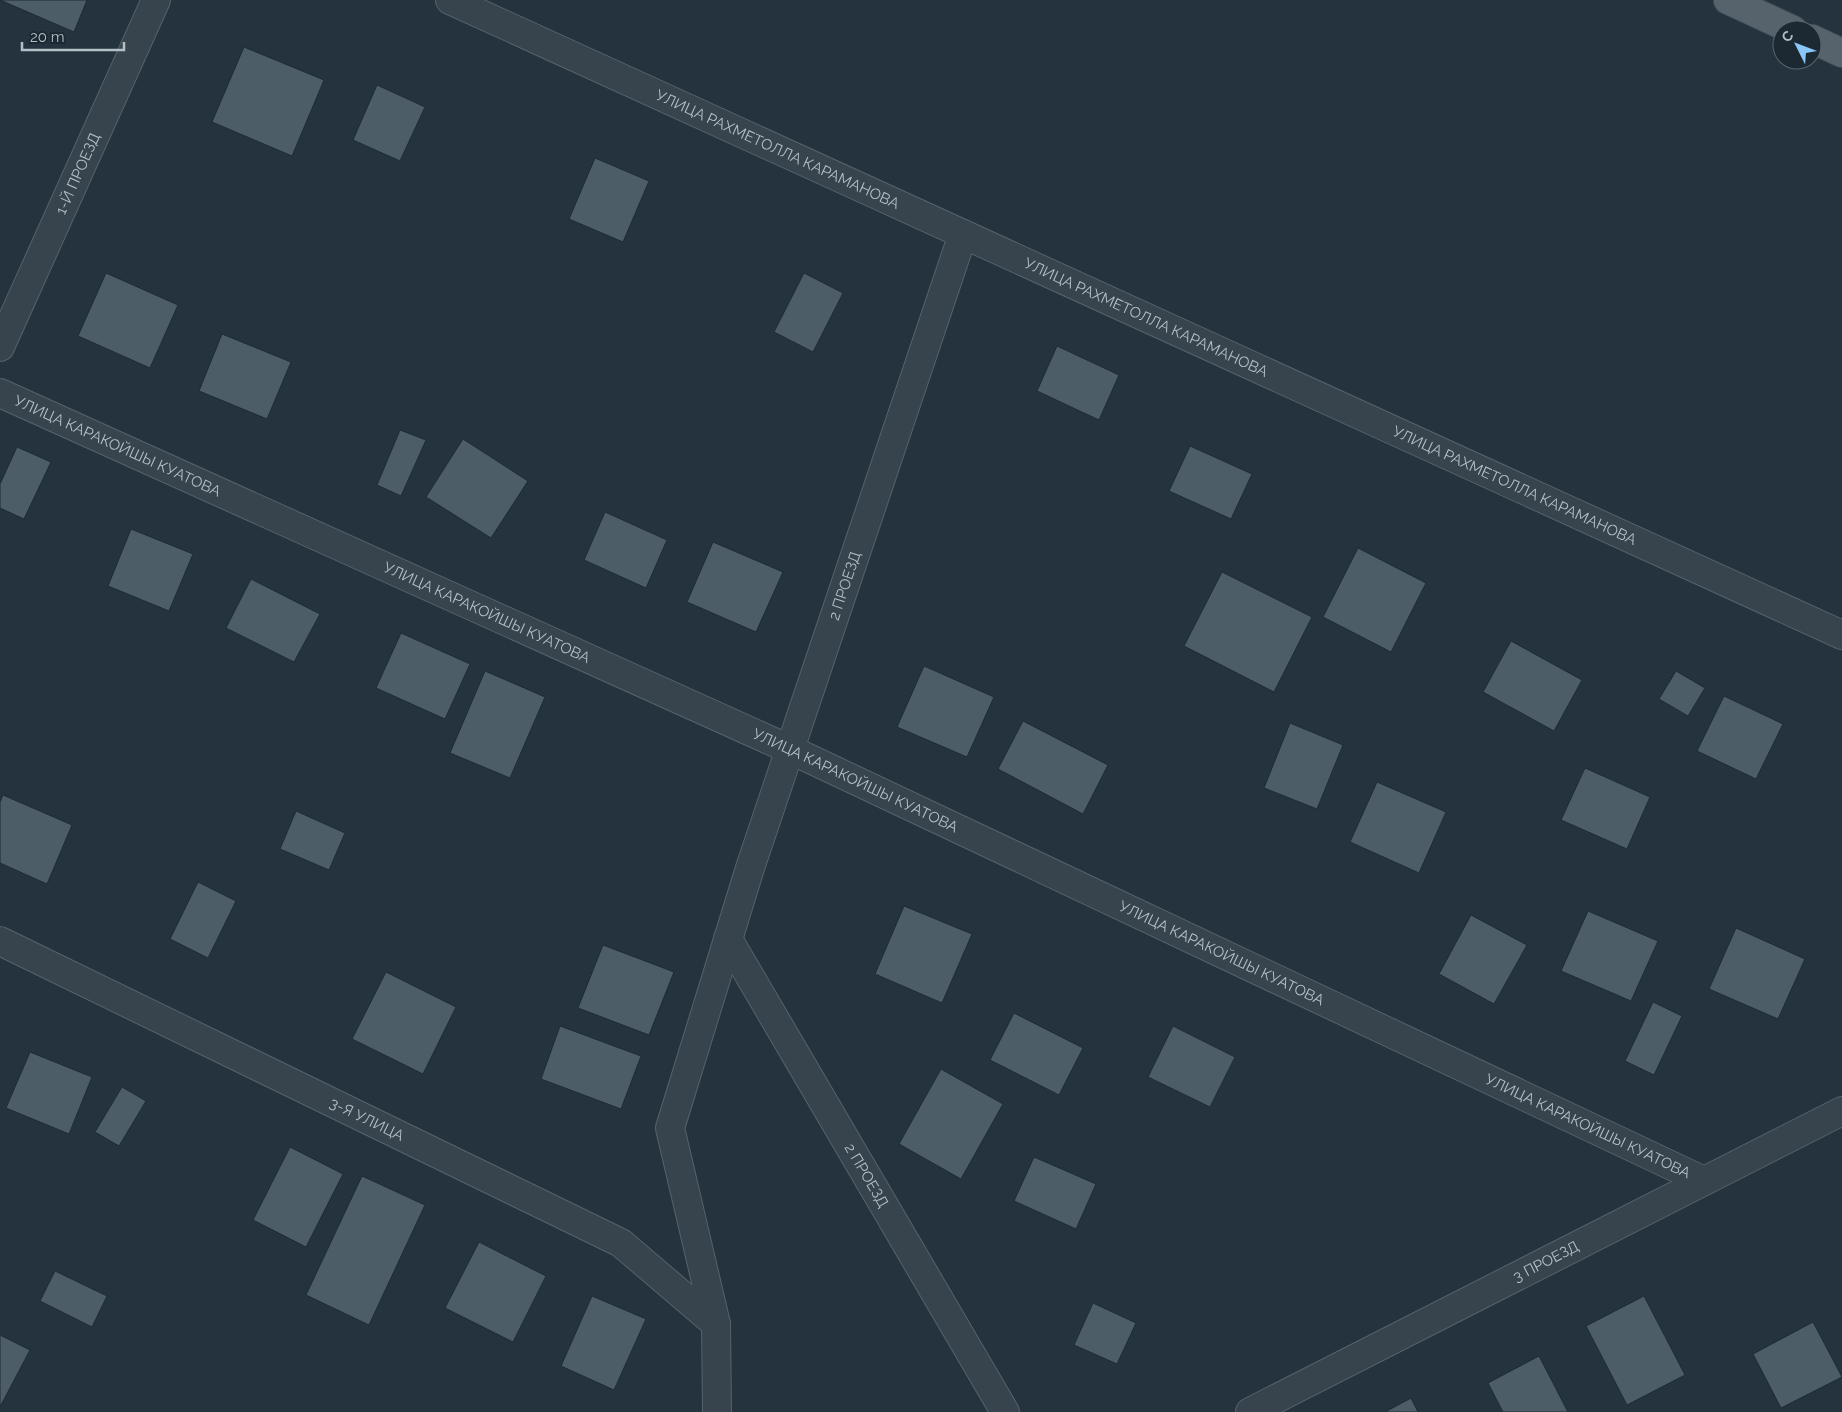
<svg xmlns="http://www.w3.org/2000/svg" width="1842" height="1412" font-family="Raleway,sans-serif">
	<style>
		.building { fill: #4d5d68; stroke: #1f2b34 }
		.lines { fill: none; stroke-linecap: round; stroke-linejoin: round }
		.minor-casing { stroke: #56626b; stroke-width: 30 }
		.major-casing { stroke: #445059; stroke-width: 30 }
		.minor { stroke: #38444d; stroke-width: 28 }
		.major { stroke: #56636d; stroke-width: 28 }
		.labels { text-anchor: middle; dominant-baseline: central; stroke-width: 4; stroke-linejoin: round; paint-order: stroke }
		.street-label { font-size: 15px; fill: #b4bfc8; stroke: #1d2932 }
	</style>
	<rect width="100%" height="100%" fill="#24333d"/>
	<path class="building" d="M0 0H87L74 32Z
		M244 47 324 80 292 156 212 122Z
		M377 85 425 107 400 161 353 140Z
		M595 158 649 181 623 242 569 219Z
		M106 273 178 305 150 368 78 336Z
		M804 273 843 293 813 352 774 332Z
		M222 334 291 362 267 419 199 391Z
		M1057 346 1119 375 1099 420 1037 391Z
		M400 430 426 440 401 496 377 485Z
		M463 439 528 481 491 538 426 497Z
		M1190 446 1252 474 1231 519 1169 491Z
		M17 447 51 462 24 519 0 508V484Z
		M605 512 667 540 646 588 584 560Z
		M131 529 193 554 169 611 108 586Z
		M713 542 783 572 756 632 687 602Z
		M1358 548 1426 583 1391 652 1323 617Z
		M1222 572 1312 617 1274 692 1184 646Z
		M251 579 320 614 294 662 226 628Z
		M401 633 470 664 445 719 376 688Z
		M1511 641 1582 680 1554 731 1483 692Z
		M924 666 994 697 967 757 897 727Z
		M485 671 545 697 510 778 450 753Z
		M1676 671 1705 688 1688 716 1659 699Z
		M1724 696 1783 724 1756 779 1697 751Z
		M1023 721 1108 765 1083 814 998 769Z
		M1290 723 1343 745 1317 809 1264 788Z
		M1585 768 1650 797 1627 849 1561 820Z
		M1377 782 1446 812 1419 873 1350 842Z
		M3 795 72 825 47 884 0 863V802Z
		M296 811 345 833 329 870 280 849Z
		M198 882 236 901 208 958 170 939Z
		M904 906 972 934 942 1003 875 974Z
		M1588 911 1658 941 1631 1001 1561 971Z
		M1471 915 1527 945 1494 1004 1439 974Z
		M1736 928 1805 959 1778 1019 1709 989Z
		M603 945 674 972 649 1035 578 1008Z
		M386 972 456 1007 423 1074 352 1039Z
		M1653 1002 1682 1016 1654 1075 1625 1061Z
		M1014 1013 1083 1048 1059 1095 990 1060Z
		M560 1026 641 1056 621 1109 541 1079Z
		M1173 1026 1235 1057 1210 1107 1148 1077Z
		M30 1052 92 1077 69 1134 6 1108Z
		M941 1069 1003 1104 961 1179 899 1144Z
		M122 1087 146 1101 119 1146 95 1132Z
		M290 1147 343 1174 306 1247 253 1220Z
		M1034 1157 1096 1184 1076 1229 1014 1201Z
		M362 1176 425 1205 369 1325 306 1295Z
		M479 1242 546 1276 513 1342 445 1308Z
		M55 1271 107 1296 92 1327 40 1301Z
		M592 1296 646 1319 614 1390 561 1366Z
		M1644 1296 1685 1375 1627 1405 1586 1326Z
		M1093 1303 1136 1323 1117 1364 1074 1345Z
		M1813 1322 1842 1377 1781 1408 1753 1354Z
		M0 1335 30 1350 0 1407Z
		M1539 1356 1568 1412H1503L1488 1383Z
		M1411 1398 1418 1412H1385Z"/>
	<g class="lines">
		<defs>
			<g id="minor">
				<path id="s1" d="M450 0 1842 635"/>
				<path id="s2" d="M0 347 156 0"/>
				<path id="s3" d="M0 393 789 749 1704 1181"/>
				<path id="s4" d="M728 939 1005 1412"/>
				<path id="s5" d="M0 941 621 1243 716 1324"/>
				<path id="s6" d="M717 1412 716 1324 670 1128 750 868 963 234"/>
				<path id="s7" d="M1250 1412 1842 1111"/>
			</g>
			<path id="major" d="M1728 0 1793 30
				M1812 39 1842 53"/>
		</defs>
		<use href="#minor" class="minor-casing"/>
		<use href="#major" class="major-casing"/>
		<use href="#minor" class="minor"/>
		<use href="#major" class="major"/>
	</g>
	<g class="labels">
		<g class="street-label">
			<text stroke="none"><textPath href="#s1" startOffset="360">УЛИЦА РАХМЕТОЛЛА КАРАМАНОВА</textPath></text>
			<text stroke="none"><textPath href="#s2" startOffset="190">1-Й ПРОЕЗД</textPath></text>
			<text stroke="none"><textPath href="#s1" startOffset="765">УЛИЦА РАХМЕТОЛЛА КАРАМАНОВА</textPath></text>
			<text stroke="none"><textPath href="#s3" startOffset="129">УЛИЦА КАРАКОЙШЫ КУАТОВА</textPath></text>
			<text stroke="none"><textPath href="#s1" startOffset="1170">УЛИЦА РАХМЕТОЛЛА КАРАМАНОВА</textPath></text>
			<text stroke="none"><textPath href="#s6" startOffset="859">2 ПРОЕЗД</textPath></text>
			<text stroke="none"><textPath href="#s3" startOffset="534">УЛИЦА КАРАКОЙШЫ КУАТОВА</textPath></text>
			<text stroke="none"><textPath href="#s3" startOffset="939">УЛИЦА КАРАКОЙШЫ КУАТОВА</textPath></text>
			<text stroke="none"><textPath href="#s3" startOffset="1344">УЛИЦА КАРАКОЙШЫ КУАТОВА</textPath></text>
			<text stroke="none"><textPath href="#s5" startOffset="408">3-Я УЛИЦА</textPath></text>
			<text stroke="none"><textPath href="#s3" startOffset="1749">УЛИЦА КАРАКОЙШЫ КУАТОВА</textPath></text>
			<text stroke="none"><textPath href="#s4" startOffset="274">2 ПРОЕЗД</textPath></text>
			<text stroke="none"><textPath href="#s7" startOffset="332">3 ПРОЕЗД</textPath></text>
		</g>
	</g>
	<g transform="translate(1797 45) rotate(312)"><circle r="24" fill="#1d2932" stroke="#59656e"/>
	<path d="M0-4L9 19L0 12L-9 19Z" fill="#8bc6f6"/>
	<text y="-8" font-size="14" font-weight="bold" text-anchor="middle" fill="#b4bfc8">С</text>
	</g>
	<path d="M22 42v8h102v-8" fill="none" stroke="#b4bfc8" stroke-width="2.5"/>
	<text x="30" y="42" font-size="15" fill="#b4bfc8" stroke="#1d2932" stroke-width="4" paint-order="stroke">20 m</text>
</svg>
